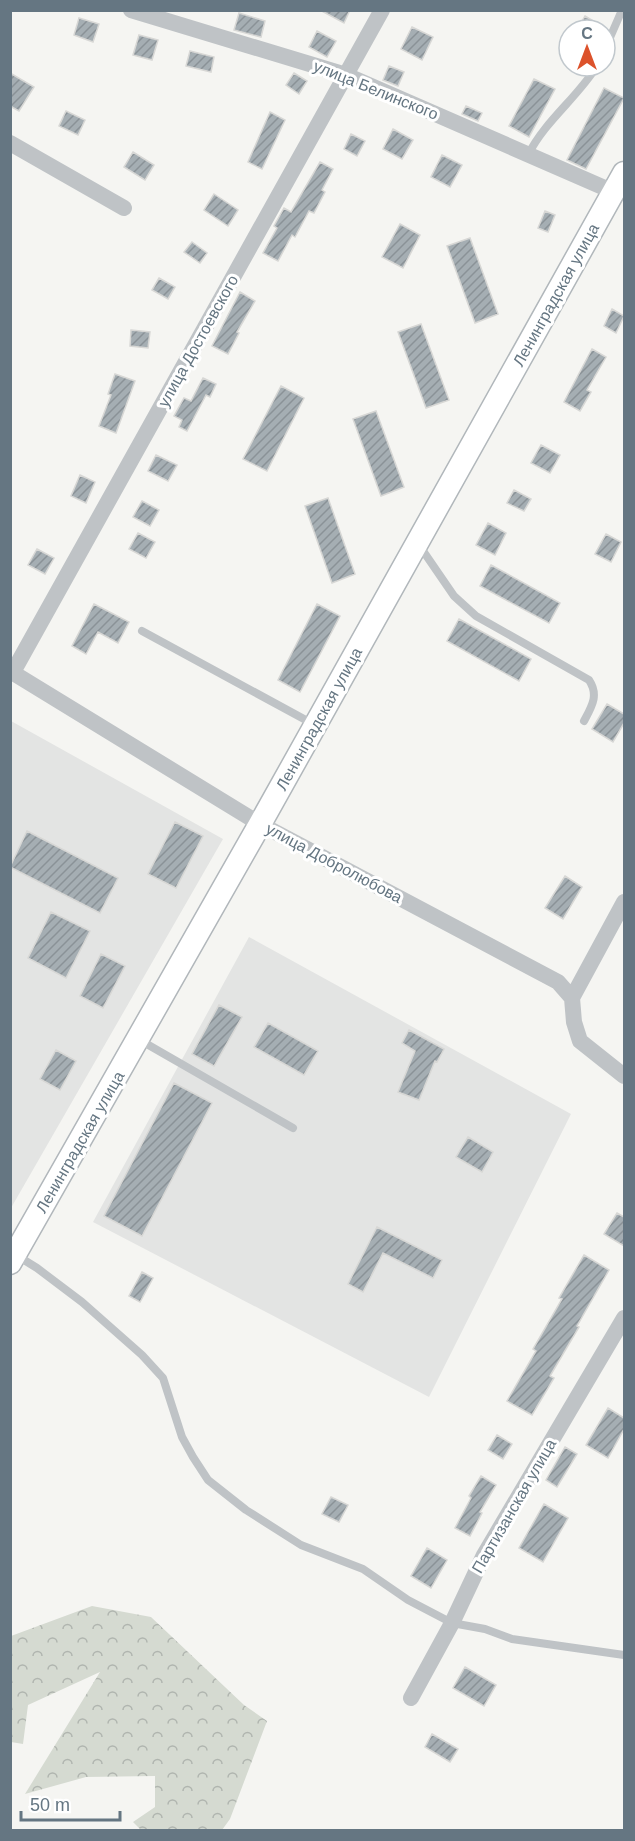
<svg xmlns="http://www.w3.org/2000/svg" width="635" height="1841" font-family="Arial,sans-serif">
	<style>
		.built { fill: #e3e4e3 }
		.forest { fill: url(#forest-crowns) }
		.building { fill: url(#building-hatch); stroke: #d7d7d5; stroke-width: 1.5 }
		.lines { fill: none; stroke-linecap: round; stroke-linejoin: round }
		.secondary-casing { stroke: #b1b7bb; stroke-width: 25 }
		.lane { stroke: #bfc3c6; stroke-width: 8 }
		.street { stroke: #bfc3c6; stroke-width: 16 }
		.secondary { stroke: #fff; stroke-width: 22 }
		.labels { text-anchor: middle; dominant-baseline: central; stroke-width: 6; stroke-linejoin: round; paint-order: stroke }
		.street-label { font-size: 16px; fill: #657682; stroke: #fff }
	</style>
	<defs>
		<pattern id="forest-crowns" width="20" height="18" patternUnits="userSpaceOnUse" patternTransform="scale(1.5)"><rect width="20" height="18" fill="#d5dad1"/><path d="M2 6a3 3 0 1 1 6 0M12 15a3 3 0 1 1 6 0" fill="none" stroke="#b0b5af"/></pattern>
		<pattern id="building-hatch" width="6" height="6" patternUnits="userSpaceOnUse" patternTransform="scale(1.5)"><rect width="6" height="6" fill="#a5aeb3"/><path d="M-1 1l2-2M0 6l6-6M5 7l2-2" fill="none" stroke="#8a9297"/></pattern>
	</defs>
	<rect width="100%" height="100%" fill="#f5f5f2"/>
	<path class="built" d="M11 721 223 839 11 1208Z
		M249 937 571 1114 429 1397 93 1222Z"/>
	<path class="forest" d="M92 1606 151 1617 244 1705 267 1721 230 1819 222 1830H141L133 1822 155 1807V1776L86 1777 25 1794 100 1672 28 1705 23 1744 11 1742V1636Z"/>
	<path class="building" d="M320 10H350L344 23Z
		M239 13 265 21 261 37 234 30Z
		M585 16 595 22 590 30H577Z
		M79 18 99 24 93 42 74 35Z
		M412 27 433 37 422 60 401 49Z
		M317 31 336 41 327 57 309 47Z
		M139 35 158 40 152 60 133 55Z
		M190 51 214 57 211 72 186 66Z
		M389 66 404 72 398 86 383 80Z
		M10 73 34 87 19 111 10 106Z
		M294 73 307 81 299 94 286 85Z
		M534 79 555 89 529 137 509 126Z
		M604 88 624 98 586 169 567 160Z
		M466 106 482 113 478 121 462 114Z
		M66 111 85 120 78 135 59 126Z
		M270 112 285 120 262 169 248 162Z
		M393 129 413 140 402 159 383 149Z
		M351 134 365 141 357 156 344 149Z
		M133 152 154 165 145 180 124 167Z
		M442 155 462 165 450 187 431 177Z
		M320 162 333 169 322 190 325 192 314 213 309 211 295 237 292 235 278 261 263 253 277 228 274 226 284 208 291 212Z
		M214 194 238 210 228 226 204 210Z
		M545 211 555 215 548 232 538 228Z
		M400 224 420 235 403 268 382 257Z
		M470 238 498 314 475 323 447 246Z
		M192 242 207 253 200 263 184 252Z
		M159 278 175 287 168 299 152 290Z
		M240 292 255 301 237 332 239 333 228 354 212 346Z
		M612 309 624 316 616 333 604 326Z
		M421 324 449 400 426 408 398 332Z
		M131 330 150 332 148 348 130 346Z
		M592 349 606 357 587 390 591 392 580 411 564 402Z
		M115 374 135 381 116 433 99 426 111 395 108 394Z
		M203 378 216 384 210 397 206 395 187 431 179 427 182 420 174 416 184 398 191 401Z
		M281 386 304 398 267 471 243 459Z
		M376 411 404 487 381 496 353 419Z
		M541 445 560 455 550 473 531 463Z
		M156 455 177 465 168 481 148 471Z
		M80 475 95 482 86 503 71 496Z
		M514 490 531 499 524 511 507 503Z
		M328 498 355 574 332 583 305 506Z
		M142 501 159 510 150 526 133 517Z
		M488 523 506 533 495 555 476 545Z
		M138 533 155 542 146 558 129 549Z
		M606 534 621 542 611 562 595 554Z
		M37 549 54 558 45 574 28 565Z
		M491 565 560 603 549 623 480 586Z
		M94 604 129 622 118 643 98 632 86 654 72 646Z
		M317 604 340 616 300 692 278 680Z
		M459 619 531 659 519 681 447 641Z
		M607 704 624 714V723L613 742 592 729Z
		M175 822 203 836 176 888 148 874Z
		M27 831 118 878 100 913 10 867Z
		M565 876 582 887 563 919 545 908Z
		M51 912 90 931 66 978 28 958Z
		M101 954 125 966 103 1008 80 996Z
		M219 1005 242 1017 214 1066 192 1054Z
		M268 1023 318 1051 304 1075 254 1047Z
		M409 1030 444 1049 437 1062 435 1061 419 1100 398 1092 415 1051 402 1043Z
		M56 1050 76 1061 60 1090 40 1079Z
		M174 1083 212 1103 142 1236 104 1216Z
		M468 1137 493 1152 482 1172 456 1157Z
		M617 1213 624 1217V1246L604 1234Z
		M377 1227 442 1260 433 1278 383 1253 363 1292 348 1284Z
		M584 1255 609 1270 577 1326 579 1327 550 1376 554 1378 532 1415 507 1401 536 1351 533 1349 562 1299 559 1298Z
		M142 1272 153 1278 140 1302 129 1296Z
		M608 1408 624 1418V1429L608 1458 586 1445Z
		M497 1435 512 1444 503 1459 488 1450Z
		M565 1447 577 1454 557 1487 546 1480Z
		M481 1476 496 1485 480 1512 482 1513 470 1536 455 1528 471 1498 469 1496Z
		M331 1497 348 1505 339 1522 322 1514Z
		M544 1504 568 1518 543 1562 519 1548Z
		M427 1548 447 1560 431 1588 411 1576Z
		M465 1667 496 1685 484 1706 453 1688Z
		M432 1734 458 1749 450 1762 425 1747Z"/>
	<g class="lines">
		<defs>
			<path id="secondary" d="M10 1263 260 824 624 173"/>
		</defs>
		<use href="#secondary" class="secondary-casing"/>
		<path class="lane" d="M605 49 622 10
			M528 155C545 121 577 98 597 66
			M419 545 454 596 476 616 589 680C599 695 592 706 584 721
			M142 631 315 725
			M138 1039 293 1128
			M16 1255 37 1268 82 1302 142 1355 163 1378 182 1437 193 1457 208 1480 246 1510 301 1545 363 1569 408 1600 452 1623 485 1629 512 1639 624 1655"/>
		<path class="street" d="M131 10 346 75 614 192
			M10 143 124 208
			M10 671 260 824 558 982 572 998 574 1022 580 1041 624 1076
			M13 672 382 10
			M572 998 624 902
			M411 1698 452 1623 484 1555 624 1318"/>
		<use href="#secondary" class="secondary"/>
	</g>
	<g class="labels">
		<g class="street-label">
			<text transform="translate(376 90) rotate(22)">улица Белинского</text>
			<text transform="translate(556 295) rotate(-61)">Ленинградская улица</text>
			<text transform="translate(198 341) rotate(-61)">улица Достоевского</text>
			<text transform="translate(319 719) rotate(-61)">Ленинградская улица</text>
			<text transform="translate(334 863) rotate(28)">улица Добролюбова</text>
			<text transform="translate(80 1142) rotate(-60)">Ленинградская улица</text>
			<text transform="translate(514 1506) rotate(-60)">Партизанская улица</text>
		</g>
	</g>
	<rect width="635" height="1841" fill="none" stroke="#657682" stroke-width="24"/>
	<g transform="translate(587 48)"><circle r="28" fill="#ffffff" stroke="#c1c8cd" stroke-width="1.5"/>
	<path d="M0-4.5L10 22L0 15L-10 22Z" fill="#dc522b"/>
	<text y="-9" font-size="16" font-weight="bold" text-anchor="middle" fill="#657682">С</text>
	</g>
	<path d="M21 1811v9h99v-9" fill="none" stroke="#657682" stroke-width="3"/>
	<text x="30" y="1811" font-size="18" fill="#657682" stroke="#ffffff" stroke-width="4.5" paint-order="stroke">50 m</text>
</svg>
